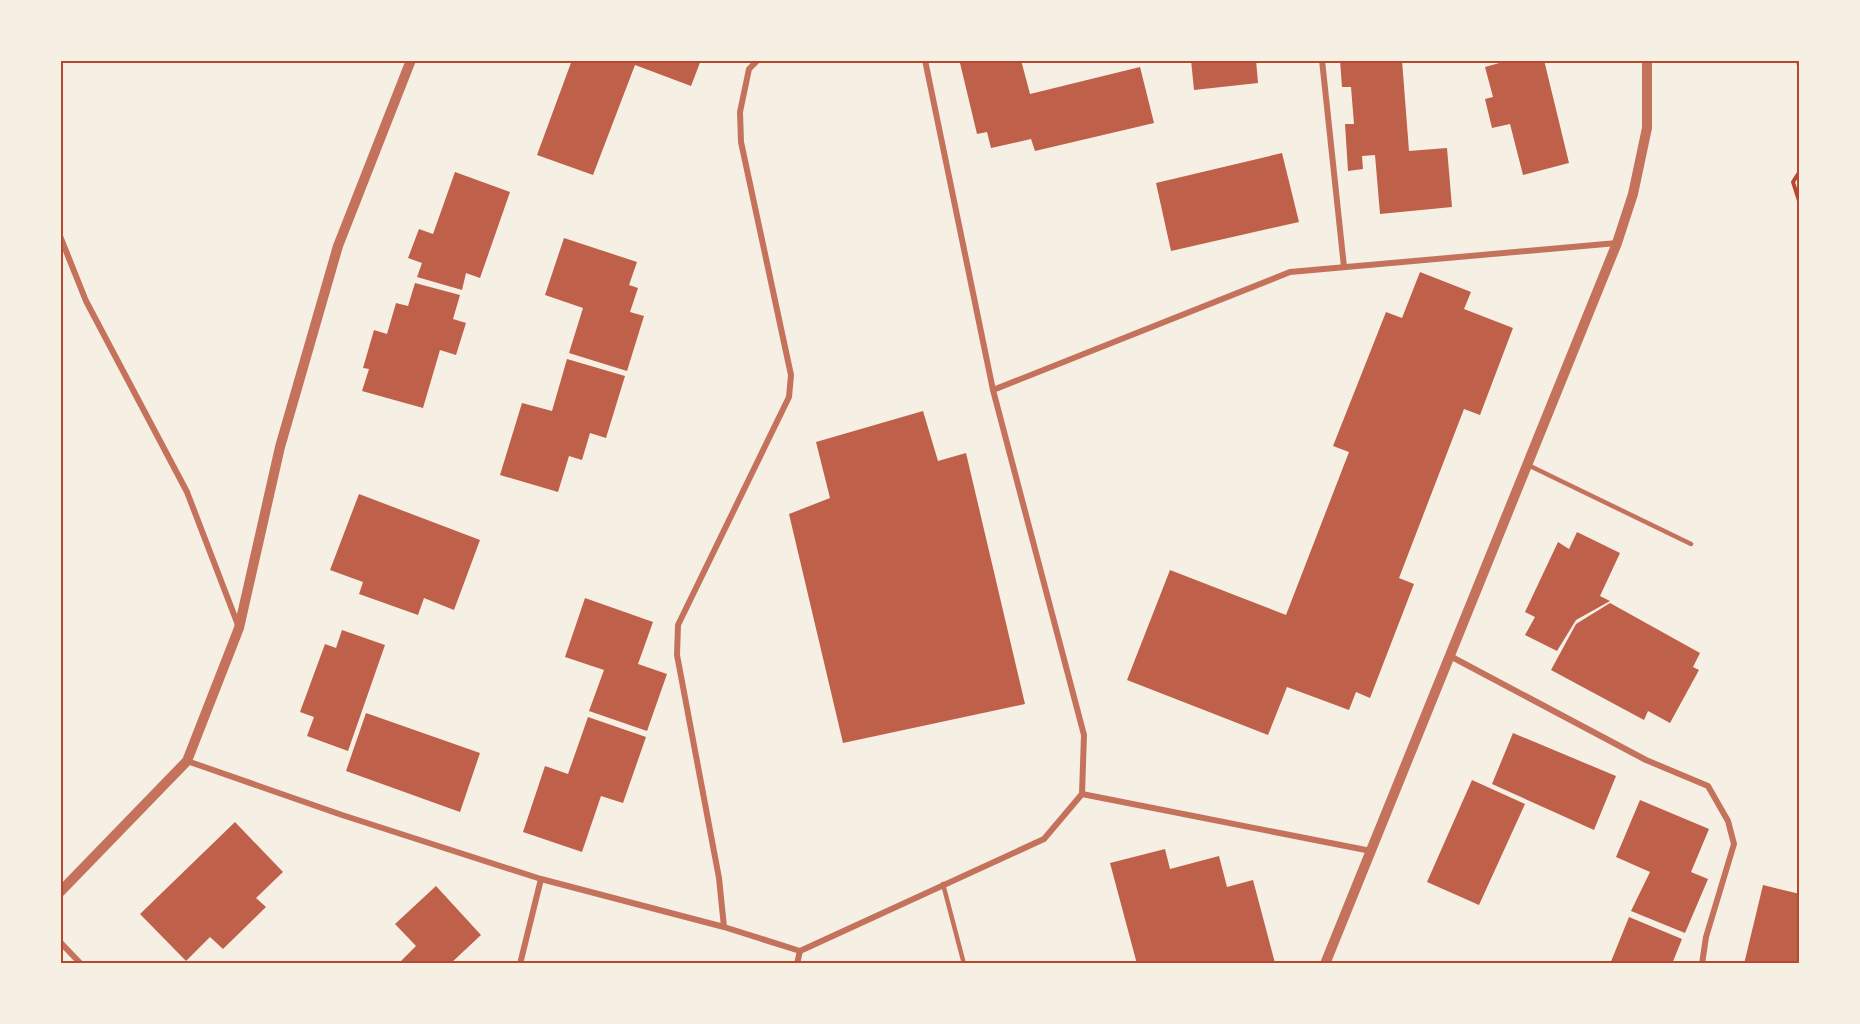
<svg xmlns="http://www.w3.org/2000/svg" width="1860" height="1024" font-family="'Noto Sans',sans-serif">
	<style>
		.building { fill: #bf614a }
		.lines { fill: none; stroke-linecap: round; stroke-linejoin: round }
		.path { stroke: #b5482f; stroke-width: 4 }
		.service { stroke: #c5725c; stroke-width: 4.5 }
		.minor { stroke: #c5725c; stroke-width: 6 }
		.tertiary { stroke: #c5725c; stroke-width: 10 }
		.neatline { fill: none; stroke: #b5482f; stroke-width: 2 }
	</style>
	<rect width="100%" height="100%" fill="#f6efe4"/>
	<path class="building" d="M572 60H701L691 86 635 65 593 175 537 155Z
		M970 60H1021L1030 94 1140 67 1154 123 1035 151 1031 139 991 148 987 132 977 134 960 63Z
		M1191 60H1256L1258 83 1194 90Z
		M1340 60H1402L1409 151 1447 148 1452 207 1380 214 1375 155 1362 156 1363 169 1348 171 1345 124H1354L1351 87H1342Z
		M1510 60H1544L1569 163 1523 175 1510 124 1492 128 1485 99 1493 97 1485 67Z
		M1282 153 1299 222 1171 251 1156 183Z
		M455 172 510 192 480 278 466 273 462 290 417 277 422 263 408 258 419 229 433 234Z
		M564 238 637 262 629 285 638 288 630 312 644 316 627 371 569 353 583 308 545 295Z
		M1420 272 1471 292 1464 309 1513 328 1480 415 1464 409 1399 578 1414 584 1370 698 1356 692 1349 710 1287 687 1268 735 1127 680 1170 570 1286 615 1349 452 1333 446 1386 312 1402 318Z
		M415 283 460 295 453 319 466 323 456 355 440 350 423 408 362 391 369 369 363 368 374 330 387 334 396 303 408 306Z
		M567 359 625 376 606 438 590 433 582 460 569 456 558 492 500 475 522 403 552 411Z
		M923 411 938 461 966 453 1025 704 843 743 789 514 830 498 816 442Z
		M359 494 480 540 454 610 424 598 418 615 359 594 363 582 330 570Z
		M1577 532 1620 553 1600 596 1610 601 1576 620 1557 651 1525 635 1535 617 1525 612 1558 542 1569 549Z
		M585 598 653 622 638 664 667 674 647 731 589 711 604 670 565 657Z
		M1610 603 1700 653 1693 667 1699 670 1670 723 1648 711 1644 720 1551 670 1576 624Z
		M342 630 385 645 348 751 307 736 314 717 300 712 325 644 336 648Z
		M366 713 480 753 460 812 346 771Z
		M588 717 646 737 623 803 601 796 582 852 523 832 545 766 568 774Z
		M1513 733 1616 776 1594 830 1492 784Z
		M1472 780 1525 804 1479 905 1427 882Z
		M1640 800 1709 829 1691 872 1708 879 1685 933 1631 911 1650 872 1616 857Z
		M235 822 283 872 256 898 266 907 223 949 210 937 186 961 140 914Z
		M1165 849 1170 869 1219 856 1227 887 1253 880 1275 963 1137 964 1110 863Z
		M1763 885 1800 894V964H1744Z
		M436 886 481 935 450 964H398L416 946 395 924Z
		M1629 917 1682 939 1672 964H1610Z"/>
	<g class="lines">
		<path class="path" d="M1798 60 1800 72
			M1800 171 1793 182 1800 204"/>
		<path class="service" d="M1528 465 1691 544
			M943 884 964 964"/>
		<path class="minor" d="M1322 60 1344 267
			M60 236 86 301 187 492 238 625
			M993 390 1290 272 1617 243
			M1450 656 1646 760 1708 786 1728 821 1734 844 1706 937 1702 964
			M187 761 342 815 541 879 724 927 800 951 1044 839 1082 794 1084 735 993 390 925 60
			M1082 794 1371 851
			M724 927 719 878 677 655 678 625 789 397 791 375 741 142 740 112 749 69 758 60
			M60 942 81 964
			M520 964 541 879
			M797 964 800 951"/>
		<path class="tertiary" d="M60 892 187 761 239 628 280 447 338 246 411 60
			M1325 964 1617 243 1633 194 1647 128V60"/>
	</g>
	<rect width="1860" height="1024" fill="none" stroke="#f6efe4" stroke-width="123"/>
	<rect x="62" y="62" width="1736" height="900" class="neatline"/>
</svg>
